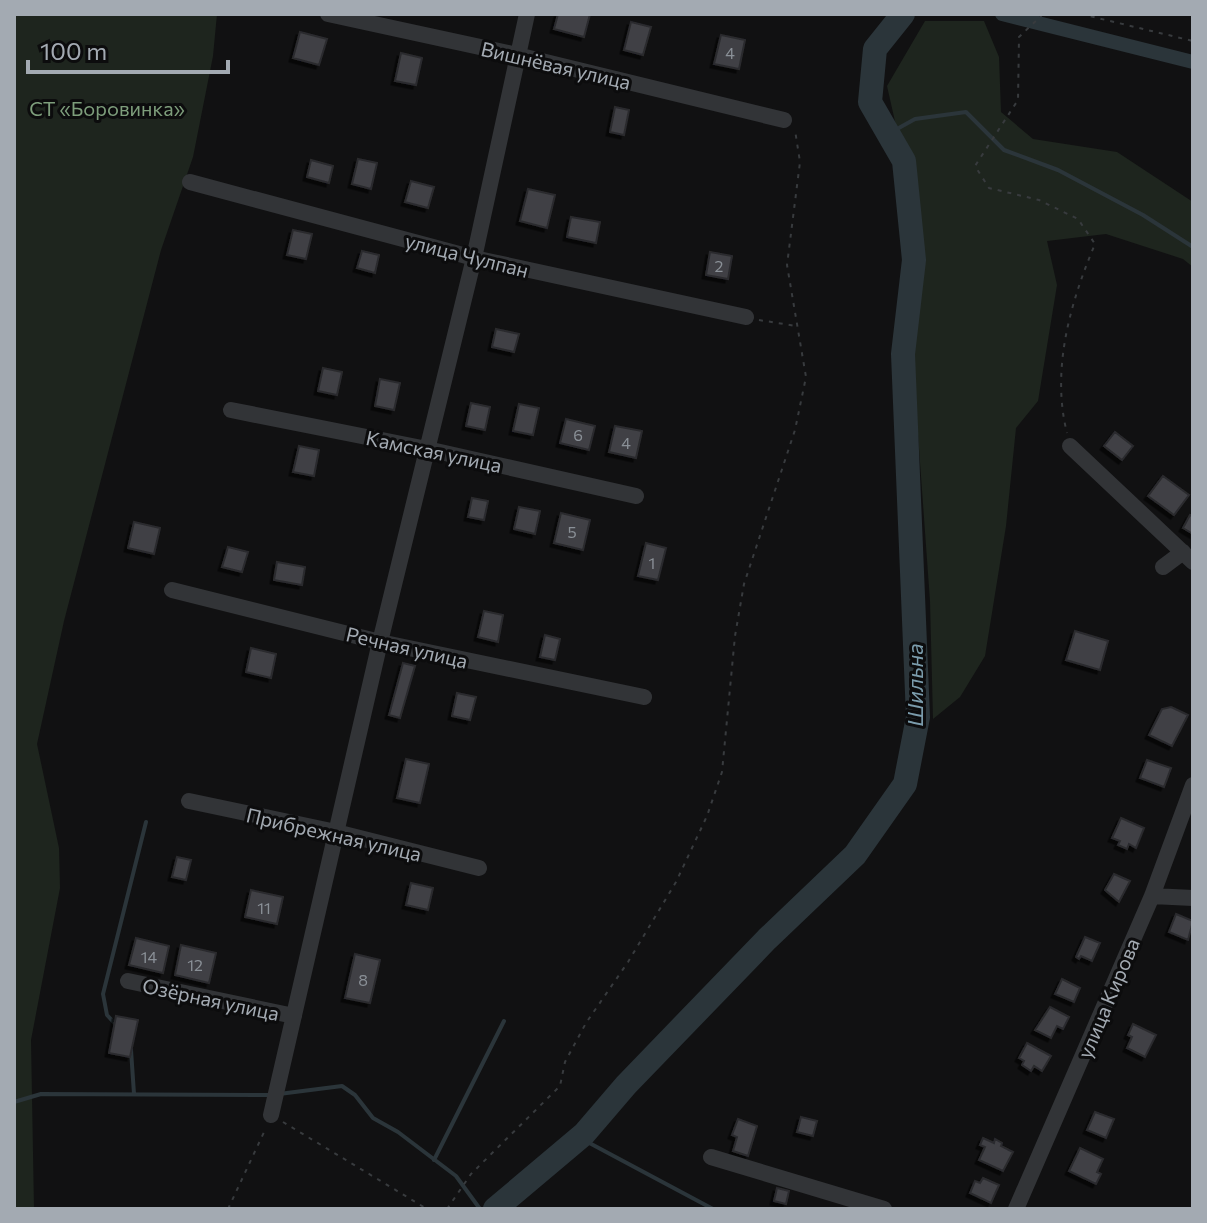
<svg xmlns="http://www.w3.org/2000/svg" width="1207" height="1223" font-family="Commissioner,sans-serif">
	<style>
		.green { fill: #1e251e }
		.lines { fill: none; stroke-linecap: round; stroke-linejoin: round }
		.stream { stroke: #2b353a; stroke-width: 4 }
		.canal { stroke: #2b353a; stroke-width: 14 }
		.river { stroke: #2b353a; stroke-width: 24 }
		.building { fill: #404145; stroke: #2b2b2e; stroke-width: 2; filter: url(#shadow) }
		.path { stroke: #383b3e; stroke-width: 2; stroke-dasharray: 4 6; stroke-linecap: butt }
		.minor { stroke: #323437; stroke-width: 16 }
		.labels { text-anchor: middle; dominant-baseline: central; stroke-width: 6; stroke-linejoin: round; paint-order: stroke }
		.number-label { font-size: 16px; fill: #8a9097 }
		.street-label { font-size: 20px; fill: #a3aab2; stroke: #0c0c0d }
		.park-label { font-size: 20px; fill: #7d9d7b; stroke: #0c0c0d }
		.water-label { font-size: 22px; font-style: italic; fill: #7b9cac; stroke: #0c0c0d }
	</style>
	<defs>
		<filter id="shadow"><feDropShadow dx="-3.5" dy="3.5" stdDeviation="0" flood-color="#0009"/></filter>
	</defs>
	<rect width="100%" height="100%" fill="#111112"/>
	<path class="green" d="M14 14H217L213 56 193 157 161 250 64 621 37 744 59 848 60 888 31 1040 34 1209H14Z
		M925 21H984L999 57 1001 112 1033 139 1117 152 1193 202V267L1183 259 1106 234 1047 241 1057 285 1038 401 1016 428 1006 526 985 656 960 697 933 719 930 601 912 351 921 260 904 161 887 86Z"/>
	<g class="lines">
		<path class="stream" d="M888 134 915 119 966 112 1004 150 1058 170 1143 215 1193 247
			M117 1026 107 1015 103 994 146 822
			M131 1050 134 1094
			M279 1094 342 1086 355 1095 373 1118 398 1132 456 1176 480 1209
			M14 1102 41 1094 270 1095
			M580 1138 713 1209
			M434 1160 504 1021"/>
		<path class="canal" d="M1002 14 1193 62"/>
		<path class="river" d="M495 1209 584 1134 626 1085 767 939 855 855 905 784 918 717 903 354 914 260 904 161 870 102 875 49 903 14"/>
	</g>
	<path class="building" d="M558 14H590L584 37 554 29Z
		M631 22 651 27 643 55 624 50Z
		M300 32 327 39 319 65 293 58Z
		M721 35 745 40 739 69 714 64Z
		M401 53 422 58 416 85 395 81Z
		M615 107 629 110 624 135 610 132Z
		M358 159 377 163 371 189 352 184Z
		M311 160 333 166 329 183 307 177Z
		M411 181 434 187 428 208 405 202Z
		M528 189 555 195 547 228 520 221Z
		M571 217 600 222 596 243 567 237Z
		M293 230 312 234 306 259 287 255Z
		M362 251 379 255 375 273 357 268Z
		M710 252 732 256 728 279 706 275Z
		M496 329 519 334 514 352 492 347Z
		M323 368 342 372 337 395 318 391Z
		M380 379 400 383 394 410 375 406Z
		M471 403 490 407 485 430 466 426Z
		M519 404 539 408 533 435 513 431Z
		M566 419 595 426 589 450 560 443Z
		M615 426 642 431 636 458 609 452Z
		M1115 432 1133 446 1122 460 1104 446Z
		M299 446 319 450 314 476 293 472Z
		M1163 476 1189 495 1174 515 1148 496Z
		M472 498 488 501 484 520 468 517Z
		M519 507 540 511 535 534 514 529Z
		M561 513 590 520 583 550 554 543Z
		M1190 515 1193 516V534L1183 528Z
		M134 522 160 528 154 554 128 548Z
		M646 543 666 548 658 580 638 576Z
		M228 547 248 552 242 572 222 567Z
		M277 562 305 567 302 585 274 580Z
		M484 611 503 615 498 642 478 637Z
		M1075 631 1108 641 1100 670 1066 660Z
		M545 635 560 639 555 660 540 657Z
		M251 648 276 654 271 678 246 672Z
		M403 663 415 666 400 718 389 715Z
		M457 693 476 697 470 720 452 716Z
		M1171 707 1188 715 1172 746 1149 735 1162 709Z
		M406 759 429 764 420 803 397 798Z
		M1147 760 1171 768 1164 787 1140 778Z
		M1121 818 1144 828 1136 848 1129 844 1127 849 1118 845 1120 841 1112 838Z
		M177 857 191 860 186 880 172 877Z
		M1114 874 1130 881 1119 902 1105 890Z
		M411 883 433 888 428 910 406 905Z
		M251 890 283 897 277 924 245 917Z
		M1176 914 1193 921 1188 940 1169 932Z
		M1085 937 1100 943 1092 961 1081 956 1079 959 1076 957Z
		M136 938 169 946 163 973 129 965Z
		M181 945 216 953 209 983 175 975Z
		M355 954 380 960 370 1003 345 998Z
		M1062 979 1080 988 1074 1002 1055 994Z
		M1050 1007 1069 1017 1063 1029 1057 1026 1051 1038 1035 1030Z
		M116 1016 138 1020 130 1057 109 1053Z
		M1133 1024 1156 1035 1145 1057 1127 1048 1132 1037 1128 1035Z
		M1027 1043 1051 1056 1042 1071 1034 1066 1031 1071 1022 1065 1024 1061 1019 1058Z
		M1095 1112 1114 1119 1106 1138 1087 1130Z
		M801 1117 817 1121 813 1136 797 1132Z
		M738 1119 757 1126 748 1156 733 1151 737 1137 732 1135Z
		M983 1138 994 1143 995 1139 1002 1143 1001 1146 1013 1152 1003 1171 979 1160 985 1147 980 1145Z
		M1080 1148 1103 1159 1097 1172 1101 1174 1096 1184 1069 1171Z
		M983 1178 999 1185 991 1203 970 1193 975 1181 980 1183Z
		M777 1188 789 1191 786 1204 774 1201Z"/>
	<g class="lines">
		<path class="path" d="M1043 14 1019 37 1018 100 975 166 989 188 1039 200 1078 219 1095 244C1070 303 1051 370 1067 433
			M1081 14 1193 41
			M759 320 796 326
			M283 1122 427 1209
			M228 1209 265 1130
			M447 1209 471 1174 560 1086 565 1062 586 1023 628 962 676 882 707 816 722 772 735 636 744 584 795 430 806 377 787 265 800 162 795 130"/>
		<path class="minor" d="M328 14 517 55 784 120
			M190 182 474 258 746 317
			M231 410 427 449 636 496
			M1070 446 1193 562
			M1163 567 1183 552
			M172 590 380 642 644 697
			M189 801 336 832 479 868
			M1152 896 1193 898
			M128 981 294 1016
			M271 1115 380 642 474 258 527 14
			M711 1157 884 1209
			M1016 1209 1152 896 1193 785"/>
	</g>
	<g class="labels">
		<g class="number-label">
			<text x="730" y="52">4</text>
			<text x="719" y="265">2</text>
			<text x="578" y="434">6</text>
			<text x="626" y="442">4</text>
			<text x="572" y="531">5</text>
			<text x="652" y="562">1</text>
			<text x="264" y="907">11</text>
			<text x="149" y="956">14</text>
			<text x="195" y="964">12</text>
			<text x="363" y="979">8</text>
		</g>
		<g class="street-label">
			<text transform="translate(556 65) rotate(13)">Вишнёвая улица</text>
			<text transform="translate(467 255) rotate(14)">улица Чулпан</text>
			<text transform="translate(434 451) rotate(12)">Камская улица</text>
			<text transform="translate(407 647) rotate(13)">Речная улица</text>
			<text transform="translate(334 834) rotate(13)">Прибрежная улица</text>
			<text transform="translate(1108 998) rotate(-67)">улица Кирова</text>
			<text transform="translate(211 999) rotate(12)">Озёрная улица</text>
		</g>
		<g class="park-label">
			<text x="107" y="108">СТ «Боровинка»</text>
		</g>
		<g class="water-label">
			<text transform="translate(914 685) rotate(-90)">Шильна</text>
		</g>
	</g>
	<rect width="1207" height="1223" fill="none" stroke="#a3aab2" stroke-width="32"/>
	<path d="M28 60v12h200v-12" fill="none" stroke="#a3aab2" stroke-width="4"/>
	<text x="40" y="60" font-size="24" fill="#a3aab2" stroke="#0c0c0d" stroke-width="6" paint-order="stroke">100 m</text>
</svg>
